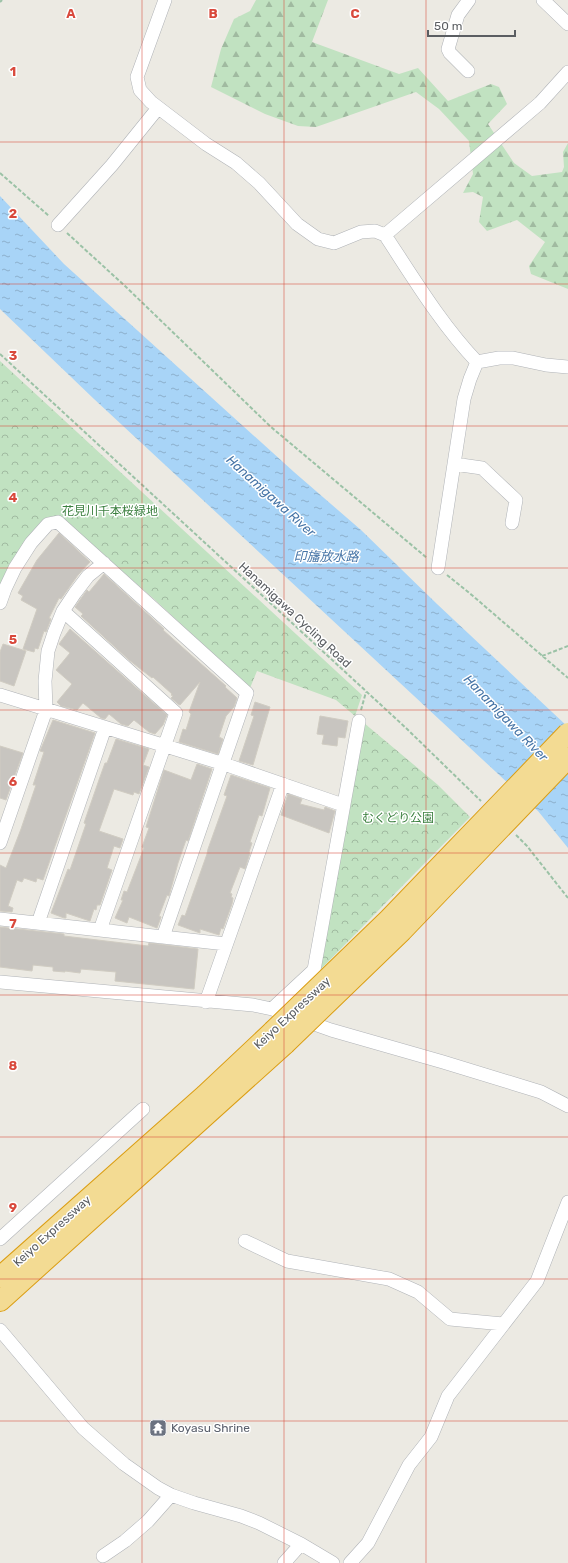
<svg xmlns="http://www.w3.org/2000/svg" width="568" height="1563" font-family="Rubik,'Noto Sans JP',sans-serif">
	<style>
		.forest { fill: url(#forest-firs) }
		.park { fill: url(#park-crowns) }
		.water { fill: url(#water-ripples) }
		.building { fill: #c8c5c0; stroke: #d0ccc2 }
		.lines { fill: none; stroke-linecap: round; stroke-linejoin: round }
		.minor-casing { stroke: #b0b3b7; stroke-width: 14 }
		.highway-casing { stroke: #db9e14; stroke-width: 22 }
		.path { stroke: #9bc2a6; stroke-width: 2; stroke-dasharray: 4 2; stroke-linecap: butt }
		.minor { stroke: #fff; stroke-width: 13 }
		.highway { stroke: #f3db93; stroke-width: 20 }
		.highway-bridge-casing { stroke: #db9e14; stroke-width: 22; stroke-linecap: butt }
		.highway-bridge { stroke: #f3db93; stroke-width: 20 }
		.grid { fill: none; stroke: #d9493c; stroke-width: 1; stroke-opacity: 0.55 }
		.labels { text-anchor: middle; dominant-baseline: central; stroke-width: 3; stroke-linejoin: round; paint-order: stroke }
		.park-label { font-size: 12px; fill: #3c8040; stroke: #fff }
		.street-label { font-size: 12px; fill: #5b5e62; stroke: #fff }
		.worship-label { font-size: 12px; fill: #5b616d; stroke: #fff; text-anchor: start }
		.water-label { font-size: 13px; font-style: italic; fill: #4775a7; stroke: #fff }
		.grid-label { font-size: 13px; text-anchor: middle; font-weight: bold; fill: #d9493c; stroke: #fff; stroke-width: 3; stroke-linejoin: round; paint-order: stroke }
	</style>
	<defs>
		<pattern id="forest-firs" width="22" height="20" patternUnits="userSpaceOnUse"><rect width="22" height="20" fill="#c1e2c1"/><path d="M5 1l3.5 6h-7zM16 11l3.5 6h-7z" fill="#a0baa0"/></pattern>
		<pattern id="park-crowns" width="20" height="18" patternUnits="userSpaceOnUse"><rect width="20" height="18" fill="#c1e2c1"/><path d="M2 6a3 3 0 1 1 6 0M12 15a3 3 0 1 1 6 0" fill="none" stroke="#a0baa0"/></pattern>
		<pattern id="water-ripples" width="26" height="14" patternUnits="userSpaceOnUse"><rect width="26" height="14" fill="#a8d4f7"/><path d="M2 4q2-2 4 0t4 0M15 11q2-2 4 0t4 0" fill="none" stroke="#8cafcb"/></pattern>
	</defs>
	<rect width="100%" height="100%" fill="#eceae3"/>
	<path class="forest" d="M256 0H328L312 42 399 74 418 68 448 101 491 84 499 87 507 104 488 124 514 163 532 176 562 172 564 167 563 152 568 143V289L531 274 529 266 545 242 517 220 487 231 479 222 483 197 473 192 463 193 473 174 469 141 439 109 416 92 316 127 298 126 265 114 211 87 221 49 234 19 250 11Z"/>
	<path class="park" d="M0 361 362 695 355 716 336 700 257 671 250 688 154 599 62 519 50 517 22 546 0 589Z
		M364 723 438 785 470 817 318 972Z"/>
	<path class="water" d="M0 196 64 264 294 472 361 530 437 604 568 727V848L538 811 94 399 0 309Z"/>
	<path class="building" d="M59 533 90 562 78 575 61 599 59 598 49 618 51 619 46 632 44 631 38 649 35 648 34 652 23 649 37 609 21 600 23 596 18 593 37 560Z
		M104 574 164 629 163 630 226 686 225 687 237 698 234 707 226 716 219 737 223 739 218 754 179 742 183 729 186 730 191 714 189 712 200 682 180 705 178 704 171 698 173 696 171 695 172 694 153 677 152 678 129 660 81 616 83 614 75 607 87 590 89 592Z
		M70 629 167 715 163 725 155 734 149 732 134 720 128 726 121 724 109 714 105 719 101 718 83 703 77 710 61 706 57 702 72 684 56 670 70 653 59 644Z
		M3 644 26 651 14 686 0 681V652Z
		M255 702 270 707 253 765 239 761 254 716 251 715Z
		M320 716 348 721 345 738 338 737 337 746 322 744 324 735 317 734Z
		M53 720 95 733 43 880 37 878 36 882 24 878 22 882 17 880 8 906 13 908 12 912 0 911V865L6 868 21 829 36 785H33L44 752 40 751Z
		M116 739 149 749 143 765 149 767 139 794 134 792 133 795 114 789 99 831 123 839 120 848 114 846 107 868 112 870 100 905H97L96 910 94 909 90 921 66 913V918H64L51 913 68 869 70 870 86 824 84 823 100 777 105 763H107Z
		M0 746 23 753 6 800 0 798Z
		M197 764 212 769 188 841 186 840 178 863 169 896 167 895 159 916 161 917 157 928 129 917 127 923 115 918 123 900H121L124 891 127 892 144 848 142 847 149 828 146 827 164 770 191 780Z
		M231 775 270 788 262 816 259 815 250 842 252 843 249 852 250 853 245 869 240 867 230 893 232 894 231 897 233 898 232 904 223 929 221 928 219 935 200 929V933L178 925 182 915 185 916 207 854 208 849 227 796 224 795Z
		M288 794 302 799 300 804 324 810 325 807 335 811 329 833 281 815Z
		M0 927 64 934V936L148 946 149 943 198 949 194 989 115 981 116 972 81 969 80 973 65 971V972L53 971V967L33 965 32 971 0 967Z"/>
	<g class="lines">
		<defs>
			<path id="minor" d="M165 0 137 77 140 90 151 102 206 144 236 163 259 183 297 224 318 239 334 243 361 232 375 231 385 235C414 279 441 324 477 362L499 358H513L546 365 568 367
				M543 0 568 24
				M468 71 450 53 448 49 458 15 469 0
				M58 225 112 165 158 108
				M385 235 540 103 568 72
				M454 464 482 468 516 500 512 523
				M438 568 464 399 470 379 477 362
				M0 603 5 589 15 568 31 543 48 524 58 522 247 693 163 937
				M63 611 176 713 100 930
				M0 695 224 764 343 805
				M0 843 46 710 45 681 48 651 54 633 63 611 75 593 88 576 104 563
				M0 919 226 944
				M38 923 105 728
				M0 982 253 1005 272 1009 331 1030 443 1062 541 1092 568 1106
				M206 1002 283 784
				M272 1009 314 970 359 721
				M0 1239 143 1109
				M245 1241 287 1261 389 1279 418 1292 450 1319 503 1324
				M0 1330 83 1428 124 1464 158 1488 171 1495 194 1503 241 1516 259 1523 301 1544 333 1563
				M103 1556 125 1541 148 1521 171 1495
				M284 1563 301 1544
				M350 1563 368 1543 409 1465 431 1437 448 1396 537 1281 568 1202"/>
			<path id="highway" d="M0 1277 205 1095 273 1031
				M0 1301 285 1044"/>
		</defs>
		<use href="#minor" class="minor-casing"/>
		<use href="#highway" class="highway-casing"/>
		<path class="path" d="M0 2 2 0
			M0 173 49 216
			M67 233 125 286 271 427 427 558
			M0 354 406 728 481 801
			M447 575 473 596 568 678
			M542 656 568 646
			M361 710 366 692
			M516 835 527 846 568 898"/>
		<use href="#minor" class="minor"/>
		<use href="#highway" class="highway"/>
		<defs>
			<path id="highway-bridge" d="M273 1031 389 919 568 733
				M285 1044 402 931 568 758"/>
		</defs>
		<use href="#highway-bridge" class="highway-bridge-casing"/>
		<use href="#highway-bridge" class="highway-bridge"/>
	</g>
	<path class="grid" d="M142 0V1563M284 0V1563M426 0V1563M0 142H568M0 284H568M0 426H568M0 568H568M0 710H568M0 853H568M0 995H568M0 1137H568M0 1279H568M0 1421H568"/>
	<defs>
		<symbol id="temple-square" viewBox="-11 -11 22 22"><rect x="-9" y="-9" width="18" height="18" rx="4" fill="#6b7280" stroke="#fff"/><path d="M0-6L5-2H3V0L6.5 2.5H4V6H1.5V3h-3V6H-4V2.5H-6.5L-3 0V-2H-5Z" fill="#fff"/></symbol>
	</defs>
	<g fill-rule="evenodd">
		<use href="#temple-square" x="148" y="1418" width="20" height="20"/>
	</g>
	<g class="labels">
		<g class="park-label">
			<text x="110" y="511">花見川千本桜緑地</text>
			<text x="398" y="818">むくどり公園</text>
		</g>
		<g class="street-label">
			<text transform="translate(295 615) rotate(43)">Hanamigawa Cycling Road</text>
			<text transform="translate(292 1013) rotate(-43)">Keiyo Expressway</text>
			<text transform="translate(52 1231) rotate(-42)">Keiyo Expressway</text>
		</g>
		<g class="worship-label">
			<text x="171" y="1428">Koyasu Shrine</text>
		</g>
		<g class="water-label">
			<text transform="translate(271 496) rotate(42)">Hanamigawa River</text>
			<text x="326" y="556">印旛放水路</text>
			<text transform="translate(506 718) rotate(46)">Hanamigawa River</text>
		</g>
	</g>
	<g class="grid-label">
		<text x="71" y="18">A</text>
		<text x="213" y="18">B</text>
		<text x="355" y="18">C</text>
		<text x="13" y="76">1</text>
		<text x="13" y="218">2</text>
		<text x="13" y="360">3</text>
		<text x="13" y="502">4</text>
		<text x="13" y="644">5</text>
		<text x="13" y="786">6</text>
		<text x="13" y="928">7</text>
		<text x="13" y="1070">8</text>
		<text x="13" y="1212">9</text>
	</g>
	<path d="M428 30v6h87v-6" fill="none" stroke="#5b5e62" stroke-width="2"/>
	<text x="434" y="30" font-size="12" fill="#5b5e62" stroke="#ffffff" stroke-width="3" paint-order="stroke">50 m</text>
</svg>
